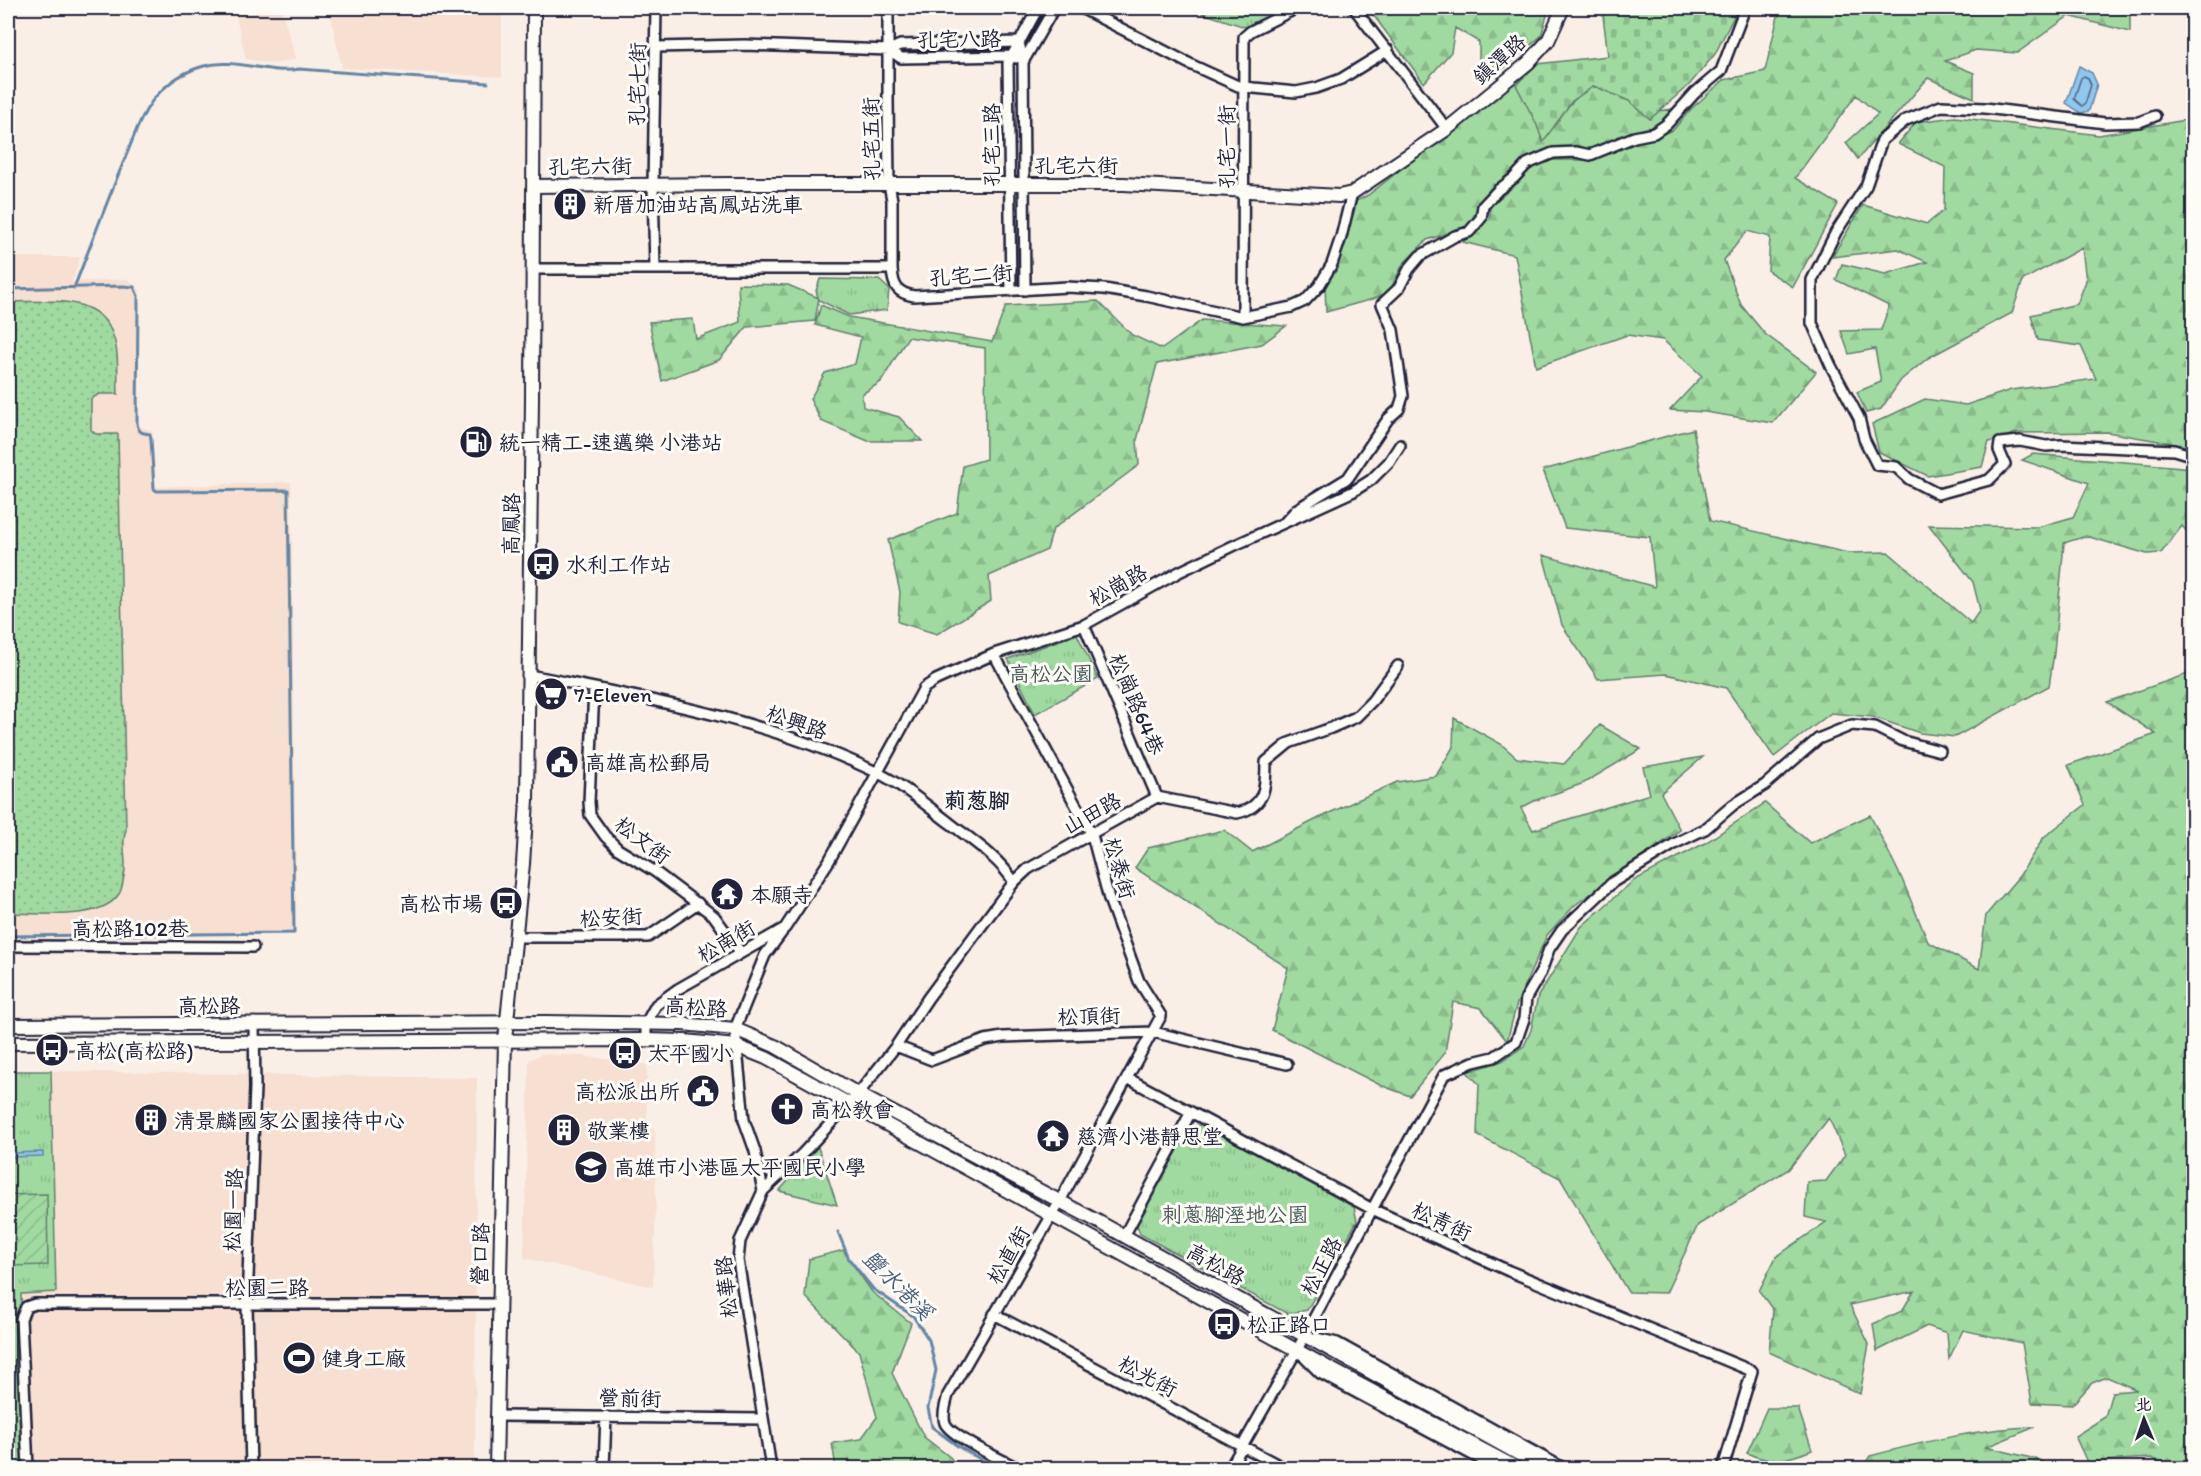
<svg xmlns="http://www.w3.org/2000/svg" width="2201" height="1476" font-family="Itim,'LXGW WenKai TC',sans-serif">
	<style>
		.built { fill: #f7dfd2 }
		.grass { fill: url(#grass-dots); stroke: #617e6e; stroke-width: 1.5 }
		.forest { fill: url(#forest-firs); stroke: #617e6e; stroke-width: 1.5 }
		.cemetery { fill: url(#cemetery-stones); stroke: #617e6e; stroke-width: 1.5 }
		.park { fill: url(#park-tufts); stroke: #617e6e; stroke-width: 1.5 }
		.garden { fill: url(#garden-furrows); stroke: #617e6e; stroke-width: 1.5 }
		.water { fill: #90c7ee; stroke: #6485a6; stroke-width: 1.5 }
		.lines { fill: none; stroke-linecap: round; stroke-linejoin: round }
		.shore { stroke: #4e6483; stroke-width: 1.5 }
		.stream { stroke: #6485a6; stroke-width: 3 }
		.minor-casing { stroke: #22223b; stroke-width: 14 }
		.tertiary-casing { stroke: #22223b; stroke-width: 16 }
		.minor { stroke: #fdfcf7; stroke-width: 9 }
		.tertiary { stroke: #fdfcf7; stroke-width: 12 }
		.labels { text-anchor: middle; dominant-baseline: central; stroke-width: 6; stroke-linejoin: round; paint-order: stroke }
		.street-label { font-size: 21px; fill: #22223b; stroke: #fdfcf7 }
		.poi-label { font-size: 21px; fill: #22223b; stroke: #fdfcf7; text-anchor: start }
		.park-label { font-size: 21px; fill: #485959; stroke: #fdfcf7 }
		.neighbourhood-label { font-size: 22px; font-weight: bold; fill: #22223b; stroke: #fdfcf7 }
		.water-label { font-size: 22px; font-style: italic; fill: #485c7a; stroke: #fdfcf7 }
	</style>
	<defs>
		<pattern id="grass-dots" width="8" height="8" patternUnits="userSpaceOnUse" patternTransform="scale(1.5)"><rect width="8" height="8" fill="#a0daa0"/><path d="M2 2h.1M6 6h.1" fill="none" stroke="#8abb8b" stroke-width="1.8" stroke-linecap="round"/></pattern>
		<pattern id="forest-firs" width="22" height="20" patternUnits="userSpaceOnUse" patternTransform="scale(1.5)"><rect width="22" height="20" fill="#a0daa0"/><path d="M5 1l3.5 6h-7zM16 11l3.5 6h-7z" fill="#8abb8b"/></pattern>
		<pattern id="cemetery-stones" width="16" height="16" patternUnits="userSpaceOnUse" patternTransform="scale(1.5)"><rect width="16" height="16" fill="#a0daa0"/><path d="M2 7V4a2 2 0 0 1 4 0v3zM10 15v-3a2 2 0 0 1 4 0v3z" fill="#8abb8b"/></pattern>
		<pattern id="park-tufts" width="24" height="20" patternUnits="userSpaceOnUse" patternTransform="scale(1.5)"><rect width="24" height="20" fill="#a0daa0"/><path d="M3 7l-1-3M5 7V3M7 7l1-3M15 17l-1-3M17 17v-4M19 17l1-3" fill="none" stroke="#8abb8b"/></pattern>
		<pattern id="garden-furrows" width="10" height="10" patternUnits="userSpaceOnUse" patternTransform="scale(1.5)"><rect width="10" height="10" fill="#a0daa0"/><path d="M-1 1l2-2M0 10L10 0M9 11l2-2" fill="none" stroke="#8abb8b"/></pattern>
	</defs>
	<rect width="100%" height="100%" fill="#faefe6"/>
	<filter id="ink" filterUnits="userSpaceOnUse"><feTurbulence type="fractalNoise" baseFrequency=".0167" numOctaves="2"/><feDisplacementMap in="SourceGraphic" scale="12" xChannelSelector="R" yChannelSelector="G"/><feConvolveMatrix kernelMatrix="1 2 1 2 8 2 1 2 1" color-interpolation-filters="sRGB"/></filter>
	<g filter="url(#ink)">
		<path class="built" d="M234 8H281L296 59 275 64 246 59Z
			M329 8H502V77L342 68Z
			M8 257H80L72 282 128 279 140 290 138 425 152 431 156 487 291 482 296 935 8 936Z
			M541 1054 583 1056 647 1065V1126L655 1130 656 1198 653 1287 524 1258 529 1060Z
			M51 1071 477 1078 475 1468H28L21 1294 56 1292Z"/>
		<path class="grass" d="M8 302C49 302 107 291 116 347 119 362 117 378 118 394H99L91 399V430L96 434H118L126 830C120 845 128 861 124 876 123 881 122 890 119 894 101 922 37 913 8 913Z"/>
		<path class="forest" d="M1368 8H1549L1541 36 1498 73 1479 61V42L1455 28 1451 52 1424 83Z
			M1775 8H2130V32L2069 16 2017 53 1976 50 1945 61 1974 73V98L1928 78 1858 159 1846 143 1878 114 1856 95 1795 178 1838 204 1793 287 1768 271 1770 237 1747 231 1724 260 1741 305 1765 334 1816 372 1773 423 1705 412 1670 410 1702 376 1663 340 1627 335 1536 367 1515 255 1463 242 1490 218V206L1513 187 1527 172 1545 160H1585L1673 130 1692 108 1724 80 1765 71 1779 12Z
			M1525 72 1540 99 1545 128 1587 88 1610 85 1649 112 1673 109 1658 125 1612 142 1591 148H1550L1507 175 1476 211 1468 227 1427 240 1403 264 1389 292 1373 299 1326 312 1325 284 1336 271 1356 201 1368 195Z
			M2193 115V447L2107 432 2016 433 1989 442 1982 467 1928 476 1879 452 1872 424 1925 399 1966 405 2011 390 2096 379 2081 346 2038 340 2031 315 2077 304 2086 281 2082 248 2023 280 2012 313 1928 358 1901 380 1881 409 1866 413 1857 392 1881 382 1875 349 1849 354 1841 331 1881 330 1889 306 1836 280 1842 264 1885 274 1927 262 1898 249 1832 257 1863 205 1927 224 1944 210 1945 167 1898 144 1916 122 1955 117 2099 135 2191 119Z
			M738 284 788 285 819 298 815 321 747 327 719 360 662 381 649 322 693 319 696 339 740 322Z
			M1098 301 1132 335 1162 349 1202 320 1286 326 1262 344 1157 364 1137 440 1139 465 1053 529 1047 550 989 576 991 601 937 634 898 622 900 592 888 540 957 513 963 466 986 459 985 348 908 337 881 382 862 394 863 407 899 417 922 441H868L821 421 810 399 825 373 855 364 861 337 815 325 821 305 849 317 992 342 1006 306Z
			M1693 429 1710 521 1848 553 1888 552 1971 623 1980 610 1973 582 1929 525 2038 527 2073 517 2089 483 2022 460 2033 454 2193 468V538L2182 526 2161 553 2147 554 2086 536 2064 543 2054 653 2049 686 1955 737 1920 733 1873 717 1831 713 1774 757 1726 688 1666 674 1598 679 1562 625 1543 555 1655 587 1650 537 1565 528 1543 470Z
			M2193 672V1468H2174L2173 1466 2151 1458 2087 1462 2075 1436 2105 1417 2112 1392 2137 1390 2107 1377 2092 1383 2072 1405 2032 1403 2022 1343 1963 1330 1949 1359 1947 1333 1927 1326 1877 1351 1873 1324 1902 1311 1914 1291 1850 1305 1869 1344 1860 1394 1769 1352 1773 1310 1759 1291 1776 1257 1826 1222 1805 1217 1807 1182 1826 1181 1845 1155 1829 1118 1789 1169 1698 1225 1666 1293 1628 1292 1560 1178 1477 1135 1479 1084 1467 1072 1502 1061 1524 1046 1531 1030 1538 996 1581 927 1633 881 1705 843 1765 803 1810 843 1870 815 1902 879 1928 942 1979 969 1986 915 2020 875 2044 837 2085 805 2068 765 2156 734 2107 702Z
			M1454 718 1501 744 1517 758 1564 764 1600 725 1641 749 1584 783 1534 801 1521 808 1533 830 1650 794 1643 767 1703 757 1661 793 1680 830 1575 905 1547 935 1517 1003 1507 1041 1481 1008 1453 1002 1445 1053 1410 1096 1380 1085 1272 1030 1288 968 1135 868 1148 848 1224 830 1252 852 1325 815 1397 782 1436 776 1453 747Z
			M843 1250 872 1292 911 1323 892 1373 924 1437 951 1458 955 1468H836L832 1443 861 1439 877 1417 859 1352 805 1296 809 1259Z
			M1767 1408H1798L1812 1450C1786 1460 1772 1465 1747 1453Z
			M2035 1427 1986 1447 2040 1460 2051 1468H1862L1870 1456C1923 1442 1980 1428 2035 1427Z"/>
		<path class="cemetery" d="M1602 8H1738L1715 54 1690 84 1650 119 1629 101 1594 86 1572 101 1543 142 1536 123 1516 85 1537 64 1608 56Z"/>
		<path class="park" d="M1187 8H1284L1248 28Z
			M820 279 879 280 889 289 887 310 849 315 819 300 816 291Z
			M1077 634 1098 679 1035 714 1008 659Z
			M8 1071H51L56 1292 21 1294 28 1468H8Z
			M1202 1124 1354 1207 1357 1221 1307 1310 1288 1314 1140 1234 1137 1225 1190 1128Z
			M818 1147 837 1205 779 1191Z"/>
		<path class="garden" d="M47 1194 48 1265 8 1266V1195Z"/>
		<path class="water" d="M2079 66 2092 73 2097 84 2089 111 2081 113 2066 103Z
			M43 1152V1156L10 1157 11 1153Z"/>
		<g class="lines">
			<path class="shore" d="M2084 76 2088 78 2091 85 2085 104 2082 106 2074 99 2081 78Z"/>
			<path class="stream" d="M74 288C91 244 108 199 126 156 135 134 143 108 161 91 172 80 188 70 204 66 235 57 268 75 299 69L488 83
				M8 289 123 286 134 287 138 296 137 423C138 432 141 433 150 434L151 439 154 489 157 491 288 490 294 933 8 936
				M838 1232 849 1259 873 1289 913 1316 929 1340 936 1370 928 1408 932 1427 959 1447 996 1468"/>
			<defs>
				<path id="minor" d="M888 8V98L889 184 892 200V269
					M1081 8 1192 65 1238 86 1254 88 1296 92 1316 88 1341 79 1388 50
					M1354 8 1447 129
					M656 47 745 45 889 50 900 45 1019 42 1023 62
					M889 50 901 58 1012 56 1016 58
					M2155 116 2139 122 2105 123 1985 108 1941 106 1906 120 1882 140 1866 186 1836 232 1812 280V323L1831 366 1859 418 1864 439 1877 465 1896 467 1909 479 1938 494 1989 480 2005 464 1999 450 2000 443 2020 441 2046 446 2061 445 2174 450 2194 456
					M533 269H892C893 286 897 293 914 296L1067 287 1104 289 1146 296 1243 317 1292 307 1305 301 1319 286 1332 264 1341 237 1352 193
					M655 269 653 185 656 8
					M1025 290 1023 62 1054 8
					M1011 291 1008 63 1038 8
					M1243 317 1244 37 1251 31 1297 8
					M1286 521 1297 509 1348 478 1388 419 1399 409 1403 396 1393 330 1382 304 1399 288 1409 269 1420 256 1455 236 1469 232 1481 218 1483 206 1498 190 1514 178 1527 164 1553 153 1576 152 1590 155 1634 137 1654 133 1667 124 1695 93 1721 71 1745 8
					M1084 625 1157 797
					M994 654 1092 835 1109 899 1139 981 1161 1016 1060 1201 948 1395C946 1403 942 1415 945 1423 950 1436 1004 1461 1018 1468
					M530 675C648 699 766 719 876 772 902 784 927 806 951 824 973 841 999 858 1014 882
					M594 688 589 802 590 815 605 836 618 849 654 871 714 916 741 953
					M516 937H648L698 903
					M8 946 253 947
					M646 1040V1023L656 1005 678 989 785 928 829 861 924 688 936 680 994 654 1084 625 1179 572 1233 546 1352 492 1371 480 1389 462 1400 445
					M896 1046 932 1060 985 1040 1003 1037 1153 1032 1287 1064
					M1129 1079 1372 1209 1509 1271 1752 1371 1723 1468
					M763 1191 755 1151 744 1120 735 1029 765 955 782 932
					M1124 1236 1191 1112
					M994 1314 1284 1468
					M1316 1338 1337 1343 1563 1468
					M1305 1358 1320 1373 1497 1468
					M496 1416 762 1419
					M28 1468 21 1319 26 1307 35 1304H498
					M251 1468 247 1305 255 1087 254 1024
					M604 1468 606 1416
					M771 1468 738 1260 740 1241 763 1191 802 1154 858 1094 896 1046 928 998 1014 882 1028 869 1157 797 1237 813C1265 807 1266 787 1266 762L1289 743 1331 728 1356 717 1372 701 1398 666
					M1230 1468 1297 1350 1444 1075 1473 1062 1494 1057 1516 1042 1524 1019 1526 998 1541 972 1549 949 1562 930 1613 882 1676 843 1705 829 1733 805 1765 785 1818 739 1852 725 1875 727 1903 741 1940 751"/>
				<path id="tertiary" d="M534 186 727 184H1124L1339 196 1352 193 1447 129 1528 63 1548 41 1563 8
					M8 1025 545 1022 682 1024 735 1029 775 1046 858 1094 1099 1222 1544 1468
					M8 1043 646 1040 685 1041 736 1046 766 1058 1327 1367 1517 1468
					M496 1468 505 1040 523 864 527 800 532 400 534 8"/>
			</defs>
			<use href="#minor" class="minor-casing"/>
			<use href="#tertiary" class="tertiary-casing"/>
			<use href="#minor" class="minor"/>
			<use href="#tertiary" class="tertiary"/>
		</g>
	</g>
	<defs>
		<symbol id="building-disc" viewBox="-11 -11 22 22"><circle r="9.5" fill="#22223b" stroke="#fdfcf7"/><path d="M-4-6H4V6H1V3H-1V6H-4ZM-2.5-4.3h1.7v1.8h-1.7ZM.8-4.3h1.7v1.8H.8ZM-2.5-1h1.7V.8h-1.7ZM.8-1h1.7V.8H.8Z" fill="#fff"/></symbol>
		<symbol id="fuel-disc" viewBox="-11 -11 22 22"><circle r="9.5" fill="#22223b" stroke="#fdfcf7"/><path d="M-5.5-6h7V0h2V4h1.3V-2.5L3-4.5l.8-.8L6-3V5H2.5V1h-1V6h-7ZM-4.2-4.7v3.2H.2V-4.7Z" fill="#fff"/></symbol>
		<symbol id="bus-disc" viewBox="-11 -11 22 22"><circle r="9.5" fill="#22223b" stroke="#fdfcf7"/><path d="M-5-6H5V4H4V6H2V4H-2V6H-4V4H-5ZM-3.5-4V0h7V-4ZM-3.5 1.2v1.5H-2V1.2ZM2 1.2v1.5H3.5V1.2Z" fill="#fff"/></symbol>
		<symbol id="supermarket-disc" viewBox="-11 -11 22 22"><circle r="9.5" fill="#22223b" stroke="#fdfcf7"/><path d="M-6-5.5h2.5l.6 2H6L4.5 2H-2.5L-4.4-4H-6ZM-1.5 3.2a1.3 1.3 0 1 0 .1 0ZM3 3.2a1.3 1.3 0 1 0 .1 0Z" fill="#fff"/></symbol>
		<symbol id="civic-disc" viewBox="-11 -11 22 22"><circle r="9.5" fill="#22223b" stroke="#fdfcf7"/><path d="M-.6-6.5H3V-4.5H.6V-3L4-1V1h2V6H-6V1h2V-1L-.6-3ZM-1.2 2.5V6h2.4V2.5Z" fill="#fff"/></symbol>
		<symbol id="temple-disc" viewBox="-11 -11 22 22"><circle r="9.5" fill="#22223b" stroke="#fdfcf7"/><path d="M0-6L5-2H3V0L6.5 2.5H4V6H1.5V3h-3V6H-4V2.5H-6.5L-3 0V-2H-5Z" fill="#fff"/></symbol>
		<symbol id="church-disc" viewBox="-11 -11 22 22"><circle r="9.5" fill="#22223b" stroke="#fdfcf7"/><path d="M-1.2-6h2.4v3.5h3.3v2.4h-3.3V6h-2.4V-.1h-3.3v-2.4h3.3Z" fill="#fff"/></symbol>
		<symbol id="school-disc" viewBox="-11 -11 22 22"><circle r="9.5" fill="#22223b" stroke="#fdfcf7"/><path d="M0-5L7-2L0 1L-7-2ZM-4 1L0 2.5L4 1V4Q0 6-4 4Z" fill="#fff"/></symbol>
		<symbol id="stadium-disc" viewBox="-11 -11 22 22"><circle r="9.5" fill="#22223b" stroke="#fdfcf7"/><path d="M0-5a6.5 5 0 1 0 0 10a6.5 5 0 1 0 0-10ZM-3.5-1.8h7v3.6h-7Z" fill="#fff"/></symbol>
	</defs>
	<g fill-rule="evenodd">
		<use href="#building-disc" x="551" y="185" width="38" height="38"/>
		<use href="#fuel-disc" x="457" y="423" width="38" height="38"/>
		<use href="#bus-disc" x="524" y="545" width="38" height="38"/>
		<use href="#supermarket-disc" x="532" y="675" width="38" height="38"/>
		<use href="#civic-disc" x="543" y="743" width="38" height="38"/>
		<use href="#temple-disc" x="708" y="875" width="38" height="38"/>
		<use href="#bus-disc" x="487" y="884" width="38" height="38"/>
		<use href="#bus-disc" x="33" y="1031" width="38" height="38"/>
		<use href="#bus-disc" x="606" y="1034" width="38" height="38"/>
		<use href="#civic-disc" x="684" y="1072" width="38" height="38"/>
		<use href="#church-disc" x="768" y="1090" width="38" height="38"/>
		<use href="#building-disc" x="132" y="1101" width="38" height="38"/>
		<use href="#building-disc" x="545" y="1111" width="38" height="38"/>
		<use href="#temple-disc" x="1034" y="1117" width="38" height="38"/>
		<use href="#school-disc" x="572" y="1148" width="38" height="38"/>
		<use href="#bus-disc" x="1205" y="1305" width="38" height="38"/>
		<use href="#stadium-disc" x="280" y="1339" width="38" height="38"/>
	</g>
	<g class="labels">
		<g class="street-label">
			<text transform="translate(959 39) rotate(-1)">孔宅八路</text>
			<text transform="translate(1499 59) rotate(-42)">鎮潭路</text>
			<text transform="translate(637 84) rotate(-89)">孔宅七街</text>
			<text transform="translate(871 139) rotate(-91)">孔宅五街</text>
			<text transform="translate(991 145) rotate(-90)">孔宅三路</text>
			<text transform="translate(1226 147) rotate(-90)">孔宅一街</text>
			<text x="1076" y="165">孔宅六街</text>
			<text transform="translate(590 166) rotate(-1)">孔宅六街</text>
			<text transform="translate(971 275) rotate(-4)">孔宅二街</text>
			<text transform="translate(511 524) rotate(-89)">高鳳路</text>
			<text transform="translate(1118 585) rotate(-29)">松崗路</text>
			<text transform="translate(1137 704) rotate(67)">松崗路64巷</text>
			<text transform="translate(797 722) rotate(19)">松興路</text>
			<text transform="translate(1092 813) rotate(-29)">山田路</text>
			<text transform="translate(643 840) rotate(37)">松文街</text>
			<text transform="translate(1120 868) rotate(74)">松泰街</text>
			<text transform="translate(611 917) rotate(-3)">松安街</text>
			<text x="130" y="928">高松路102巷</text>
			<text transform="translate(726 941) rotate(-30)">松南街</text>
			<text x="209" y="1005">高松路</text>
			<text transform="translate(696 1007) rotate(4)">高松路</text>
			<text transform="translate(1089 1016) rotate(-2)">松頂街</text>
			<text transform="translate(233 1210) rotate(-88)">松園一路</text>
			<text transform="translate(1442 1221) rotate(25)">松青街</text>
			<text transform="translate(480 1254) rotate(-88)">營口路</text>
			<text transform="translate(1008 1255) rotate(-60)">松直街</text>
			<text transform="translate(1216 1264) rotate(29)">高松路</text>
			<text transform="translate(1321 1266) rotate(-62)">松正路</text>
			<text x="267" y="1287">松園二路</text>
			<text transform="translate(726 1287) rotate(-96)">松華路</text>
			<text transform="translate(1148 1376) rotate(28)">松光街</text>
			<text transform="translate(630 1398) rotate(1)">營前街</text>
		</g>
		<g class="poi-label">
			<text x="593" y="204">新厝加油站高鳳站洗車</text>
			<text x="499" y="442">統一精工-速邁樂 小港站</text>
			<text x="566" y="564">水利工作站</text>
			<text x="574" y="694">7-Eleven</text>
			<text x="585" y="762">高雄高松郵局</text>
			<text x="750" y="894">本願寺</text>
			<text x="483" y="903" text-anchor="end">高松市場</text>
			<text x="75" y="1050">高松(高松路)</text>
			<text x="648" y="1053">太平國小</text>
			<text x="680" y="1091" text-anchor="end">高松派出所</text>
			<text x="810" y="1109">高松教會</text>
			<text x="174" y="1120">清景麟國家公園接待中心</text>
			<text x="587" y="1130">敬業樓</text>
			<text x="1076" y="1136">慈濟小港靜思堂</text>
			<text x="614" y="1167">高雄市小港區太平國民小學</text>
			<text x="1247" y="1324">松正路口</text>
			<text x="322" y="1358">健身工廠</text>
		</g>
		<g class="park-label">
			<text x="1051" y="673">高松公園</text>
			<text x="1235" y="1214">刺蔥腳溼地公園</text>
		</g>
		<g class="neighbourhood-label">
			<text x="977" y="800">莿葱腳</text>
		</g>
		<g class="water-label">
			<text transform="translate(898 1285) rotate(45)">鹽水港溪</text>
		</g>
	</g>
	<rect width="2201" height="1476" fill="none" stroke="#fdfcf7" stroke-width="30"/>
	<rect x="15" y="15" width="2171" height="1446" fill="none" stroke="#22223b" stroke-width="2" filter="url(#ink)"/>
	<g transform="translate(2144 1419) rotate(358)" stroke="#fdfcf7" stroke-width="4.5" paint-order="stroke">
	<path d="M0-4.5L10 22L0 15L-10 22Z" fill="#22223b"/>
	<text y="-9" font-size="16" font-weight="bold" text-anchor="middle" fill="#22223b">北</text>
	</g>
</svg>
